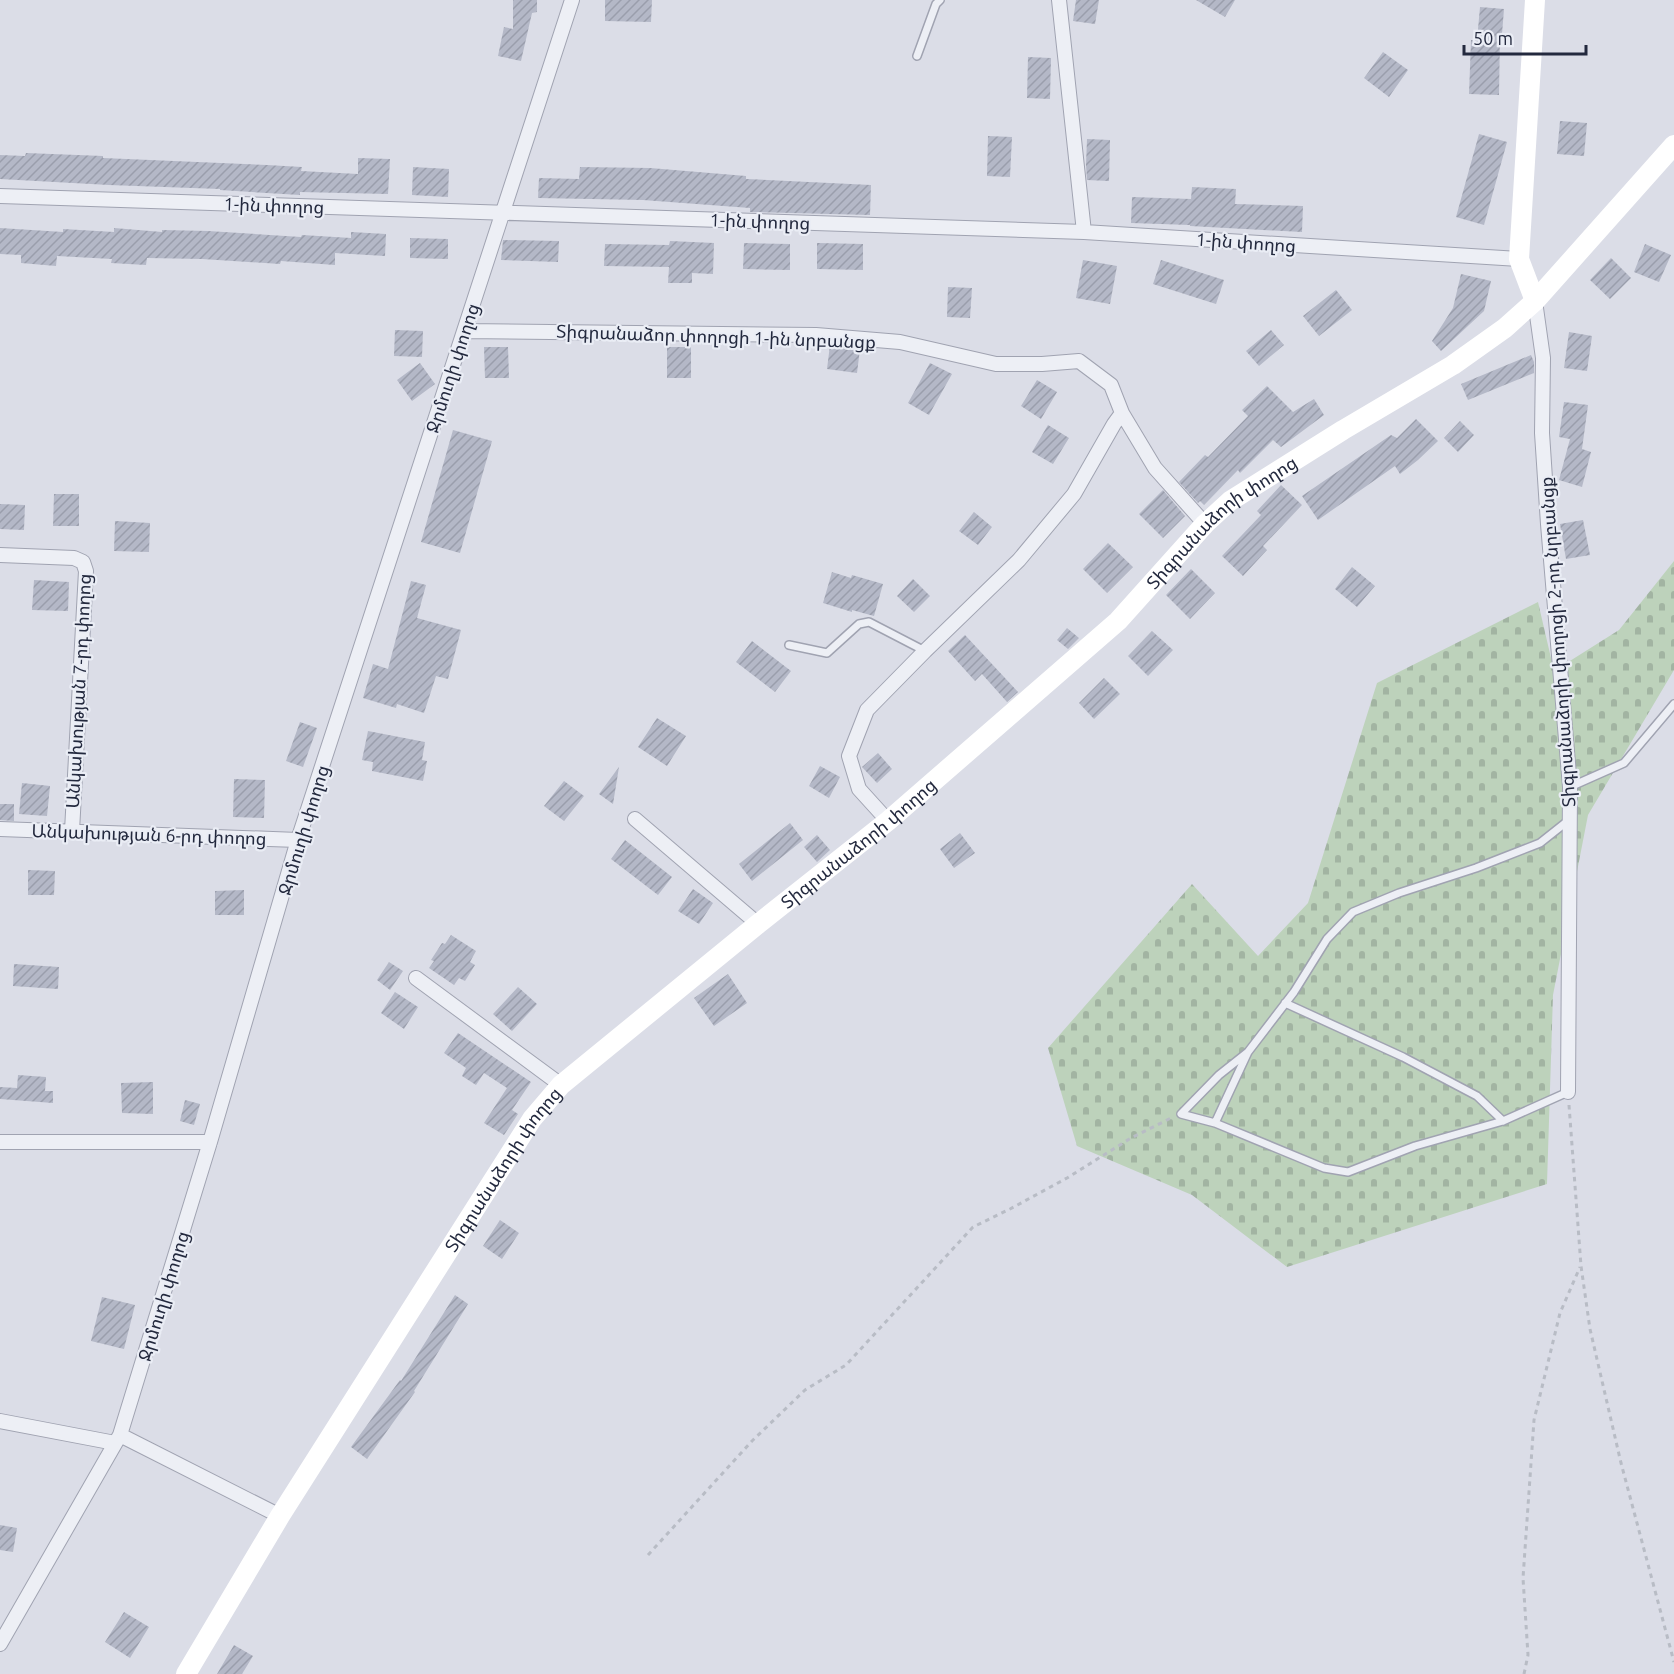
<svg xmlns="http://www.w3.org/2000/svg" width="1674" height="1674" font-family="Ubuntu,'Noto Sans Armenian',sans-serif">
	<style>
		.cemetery { fill: url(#cemetery-stones) }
		.building { fill: url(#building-hatch) }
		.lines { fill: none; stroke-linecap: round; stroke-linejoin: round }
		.lane-casing { stroke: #a0a3b1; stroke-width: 10 }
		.street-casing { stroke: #a0a3b1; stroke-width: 16 }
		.path { stroke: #b8bcc5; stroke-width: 3; stroke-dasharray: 4.5 4.5; stroke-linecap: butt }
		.lane { stroke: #edeff5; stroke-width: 7 }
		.street { stroke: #edeff5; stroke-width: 14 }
		.secondary { stroke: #fff; stroke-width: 20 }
		.labels { text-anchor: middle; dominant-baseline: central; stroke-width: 4.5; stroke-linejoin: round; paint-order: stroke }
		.street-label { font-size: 18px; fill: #23293e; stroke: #eaedf5 }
	</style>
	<defs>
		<pattern id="cemetery-stones" width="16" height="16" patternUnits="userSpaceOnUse" patternTransform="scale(1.5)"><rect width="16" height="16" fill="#bdd2bb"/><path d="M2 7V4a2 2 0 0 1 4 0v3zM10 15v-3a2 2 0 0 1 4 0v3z" fill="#a2b4a2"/></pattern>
		<pattern id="building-hatch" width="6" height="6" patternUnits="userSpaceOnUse" patternTransform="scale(1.5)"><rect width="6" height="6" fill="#b4b8c7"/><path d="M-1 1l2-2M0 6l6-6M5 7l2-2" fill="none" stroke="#9a9eac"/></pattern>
	</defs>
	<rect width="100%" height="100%" fill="#dbdde7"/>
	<path class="cemetery" d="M1674 561V670L1588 815 1553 995 1547 1184 1287 1267 1192 1195 1077 1146 1048 1048 1192 884 1258 956 1308 903 1377 683 1538 602 1554 671 1619 630Z"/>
	<path class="building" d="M513 0H537V12L532 13 521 61 498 56 504 27 513 29Z
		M605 0H652L651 22 605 21Z
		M1076 0H1099L1095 24 1073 21Z
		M1196 0H1235L1225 17Z
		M1480 7 1504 9 1502 34H1500L1499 95 1469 94 1471 40H1477Z
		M1383 52 1408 70 1389 97 1364 78Z
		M1028 57 1051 58 1050 99 1027 98Z
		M1560 121 1587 123 1584 156 1557 154Z
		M1479 134 1507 142 1484 225 1456 217Z
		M988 136 1012 137 1010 177 987 176Z
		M1087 139 1110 140 1109 181 1087 180 1086 165Z
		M26 153 103 156V158L267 165 302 167 301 171 358 174V158L390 159 388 194 300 192V195L220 190V189L109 185 0 179V155L25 156Z
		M413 167 449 169 448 197 412 195Z
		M580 167 650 168 746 176V179L871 185 870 215 750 212V208L643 200 538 198 539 178 579 179Z
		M1192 187 1236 189 1235 204 1303 206 1302 232 1190 226V225L1131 223 1132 197 1191 199Z
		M0 228 63 232V229L114 232V228L162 232V230L208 231 301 237 302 235 351 238V232L386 234 385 256 335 253V265L281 261 280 264 202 259 147 258 146 265 111 263 112 259 57 256 56 266 21 263V255L0 254Z
		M410 238 448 239V259L410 258Z
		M503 240 559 241 558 262 501 260Z
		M670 241 714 243 713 274 692 273V283H668L669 267 604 266 605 244 669 245Z
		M744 243 790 244V270L743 269Z
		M817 243 863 244V270L817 269Z
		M1645 244 1671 255 1659 282 1634 272Z
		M1611 258 1631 278 1610 299 1590 280Z
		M1083 260 1117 266 1110 304 1076 298Z
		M1161 260 1224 280 1216 304 1153 284Z
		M1461 274 1491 281 1484 311 1441 351 1432 341 1453 308Z
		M948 287 972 288 970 318 947 317Z
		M1336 290 1352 310 1319 336 1303 316Z
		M395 330 423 331 422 357 394 356Z
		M1271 330 1284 345 1259 366 1246 351Z
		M1569 332 1592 336 1587 371 1564 368Z
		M830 345 860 349 857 373 827 369Z
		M484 347H508L509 378H485Z
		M667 347H691V378H667Z
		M1531 355 1534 362V373L1468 400 1461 384Z
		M420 363 435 384 412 401 397 380Z
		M930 363 952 374 929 415 908 403Z
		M1037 380 1057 392 1041 419 1021 406Z
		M1267 386 1293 412 1314 399 1324 415 1281 447 1273 440 1240 473 1238 470 1204 505 1200 501 1198 503 1179 482 1205 455 1208 457 1248 416 1242 410Z
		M1564 402 1588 405 1582 449 1591 452 1582 487 1559 480 1570 439 1559 437Z
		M1416 419 1438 441 1418 460 1400 474 1395 466 1318 520 1302 496 1391 435 1397 438Z
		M1460 421 1474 435 1458 452 1444 438Z
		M1048 425 1069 438 1053 464 1032 452Z
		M453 430 492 441 460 553 421 542Z
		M1281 485 1302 505 1263 546 1267 550 1243 576 1222 556 1261 515 1257 511Z
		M1163 490 1185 516 1163 538 1139 514Z
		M54 494H79V526H53Z
		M0 504 25 505 24 530 0 529Z
		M974 512 992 527 978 545 959 531Z
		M1583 520 1590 555 1566 559 1560 524Z
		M115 521 150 523 149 552 114 551Z
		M1108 543 1133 567 1107 593 1083 569Z
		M1352 567 1375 586 1357 607 1335 589Z
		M1191 569 1215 593 1190 619 1166 595Z
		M832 572 851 578 852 575 883 584 874 616 852 610V612L823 603Z
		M913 579 930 596 914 612 897 596Z
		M34 580 69 582 68 611 32 610Z
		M411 581 426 585 417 618 461 630 448 679 436 676 424 713 397 704 396 708 363 698 373 664 388 669Z
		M1067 628 1079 638 1068 649 1057 640Z
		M1152 631 1173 650 1148 676 1128 656Z
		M965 635 1018 692 1007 702 982 674 975 681 948 651Z
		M752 641 791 671 775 692 736 662Z
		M1104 678 1120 694 1094 719 1079 703Z
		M657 718 686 736 667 766 638 747Z
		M300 722 317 728 303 767 286 761Z
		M368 731 425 742 422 760 427 761 423 781 372 771 373 762 362 760Z
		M878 753 892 769 877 783 862 767Z
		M820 766 840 777 829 798 809 786Z
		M619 767 613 804 599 794Z
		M234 779 265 780 264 818 233 817Z
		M564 781 584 796 564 821 544 806Z
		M22 783 50 786 47 816 19 814Z
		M0 804H14V821L0 820Z
		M790 823 803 840 752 881 739 864Z
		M960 833 975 853 954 868 940 849Z
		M817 835 830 850 817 862 804 847Z
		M625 840 672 877 658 895 611 859Z
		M28 870 55 871 54 895H28Z
		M693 889 713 903 699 924 678 911Z
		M244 890V915H215V891Z
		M451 935 476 951 470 962 475 965 465 981 459 978 454 985 429 968 434 961 431 960 442 943 445 944Z
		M389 962 403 971 390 990 377 980Z
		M14 964 59 967 58 989 13 986Z
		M728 974 747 1003 714 1026 694 998Z
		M518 987 537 1004 512 1031 493 1014Z
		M395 992 418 1007 404 1029 381 1013Z
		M458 1033 531 1082 512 1110 518 1114 504 1135 484 1123 507 1088 484 1073 476 1085 462 1076 466 1068 444 1053Z
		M18 1075 46 1077 45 1091H53V1103L0 1099V1087L17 1088Z
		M153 1082V1114L122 1113 121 1083Z
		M185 1100 200 1104 194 1125 180 1121Z
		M500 1220 519 1233 502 1259 483 1246Z
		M455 1295 468 1304 414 1391 415 1392 367 1459 351 1447 400 1380 401 1381Z
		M102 1297 135 1305 124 1349 91 1341Z
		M0 1525 17 1528 13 1552 0 1550Z
		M124 1612 149 1627 130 1658 105 1642Z
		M234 1645 253 1656 242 1674H217Z"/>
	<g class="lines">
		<defs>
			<path id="lane" d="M917 56 936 4 940 0
				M789 645 827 653 859 624 869 622 925 651
				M1570 787 1624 763 1674 704
				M1285 1003 1403 1057 1477 1096 1503 1121
				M1248 1052 1219 1075 1181 1114 1215 1123 1324 1168 1348 1172 1415 1146 1503 1121 1568 1092
				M1215 1123 1248 1052 1294 992 1327 939 1353 912 1399 893 1476 868 1540 843 1569 820"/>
			<path id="street" d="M1059 0 1084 232
				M0 196 1084 232 1519 259
				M1535 301 1543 358 1542 433 1548 524 1570 787 1568 1092
				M464 331 816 335 900 342 996 364H1042L1079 361 1111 385 1122 413 1155 468 1205 524
				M0 555 74 558 83 562 86 571 72 831
				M635 819 758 924
				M888 821 859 789 849 756 867 710 925 651 1019 560 1074 494 1114 424 1122 413
				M0 829 298 840
				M416 978 561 1085
				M0 1142H210
				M0 1421 115 1443
				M120 1435 280 1516
				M0 1644 120 1435 210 1142 298 840 572 0"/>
		</defs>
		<use href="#lane" class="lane-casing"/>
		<use href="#street" class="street-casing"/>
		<path class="path" d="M1569 1105 1581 1266 1590 1329 1621 1463 1674 1662
			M648 1555 752 1441 805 1390 846 1365 973 1227 1010 1209 1067 1178 1131 1138 1171 1118
			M1524 1674 1528 1655 1523 1578 1534 1420 1560 1313 1580 1267"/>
		<use href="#lane" class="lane"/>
		<use href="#street" class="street"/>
		<g class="secondary">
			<path d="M1535 301 1519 259 1535 0"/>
			<path id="s1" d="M186 1674 280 1516 532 1119 561 1085 758 924 888 821 1118 621 1205 524 1230 501 1343 430 1453 365 1505 328 1535 301 1674 145"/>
		</g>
	</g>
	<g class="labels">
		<g class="street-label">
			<text transform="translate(274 205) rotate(2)">1-ին փողոց</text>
			<text transform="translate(760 221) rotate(2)">1-ին փողոց</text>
			<text transform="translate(1246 242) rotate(4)">1-ին փողոց</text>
			<text transform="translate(716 336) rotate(2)">Տիգրանաձոր փողոցի 1-ին նրբանցք</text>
			<text transform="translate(452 368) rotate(-72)">Ջրմուղի փողոց</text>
			<text stroke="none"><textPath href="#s1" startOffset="1568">Տիգրանաձորի փողոց</textPath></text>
			<text transform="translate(1557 642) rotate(-94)">Տիգրանաձորի փողոցի 2-րդ նրբանցք</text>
			<text transform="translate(78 691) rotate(-87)">Անկախության 7-րդ փողոց</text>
			<text transform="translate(303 830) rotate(-73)">Ջրմուղի փողոց</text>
			<text transform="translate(149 834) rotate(2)">Անկախության 6-րդ փողոց</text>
			<text stroke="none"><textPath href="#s1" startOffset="1082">Տիգրանաձորի փողոց</textPath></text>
			<text stroke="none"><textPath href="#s1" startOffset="596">Տիգրանաձորի փողոց</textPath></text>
			<text transform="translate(163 1296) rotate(-73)">Ջրմուղի փողոց</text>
		</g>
	</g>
	<path d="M1464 45v9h122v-9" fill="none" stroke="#23293e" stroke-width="3"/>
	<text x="1473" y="45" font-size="18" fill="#23293e" stroke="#eaedf5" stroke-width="4.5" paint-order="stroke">50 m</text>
</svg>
